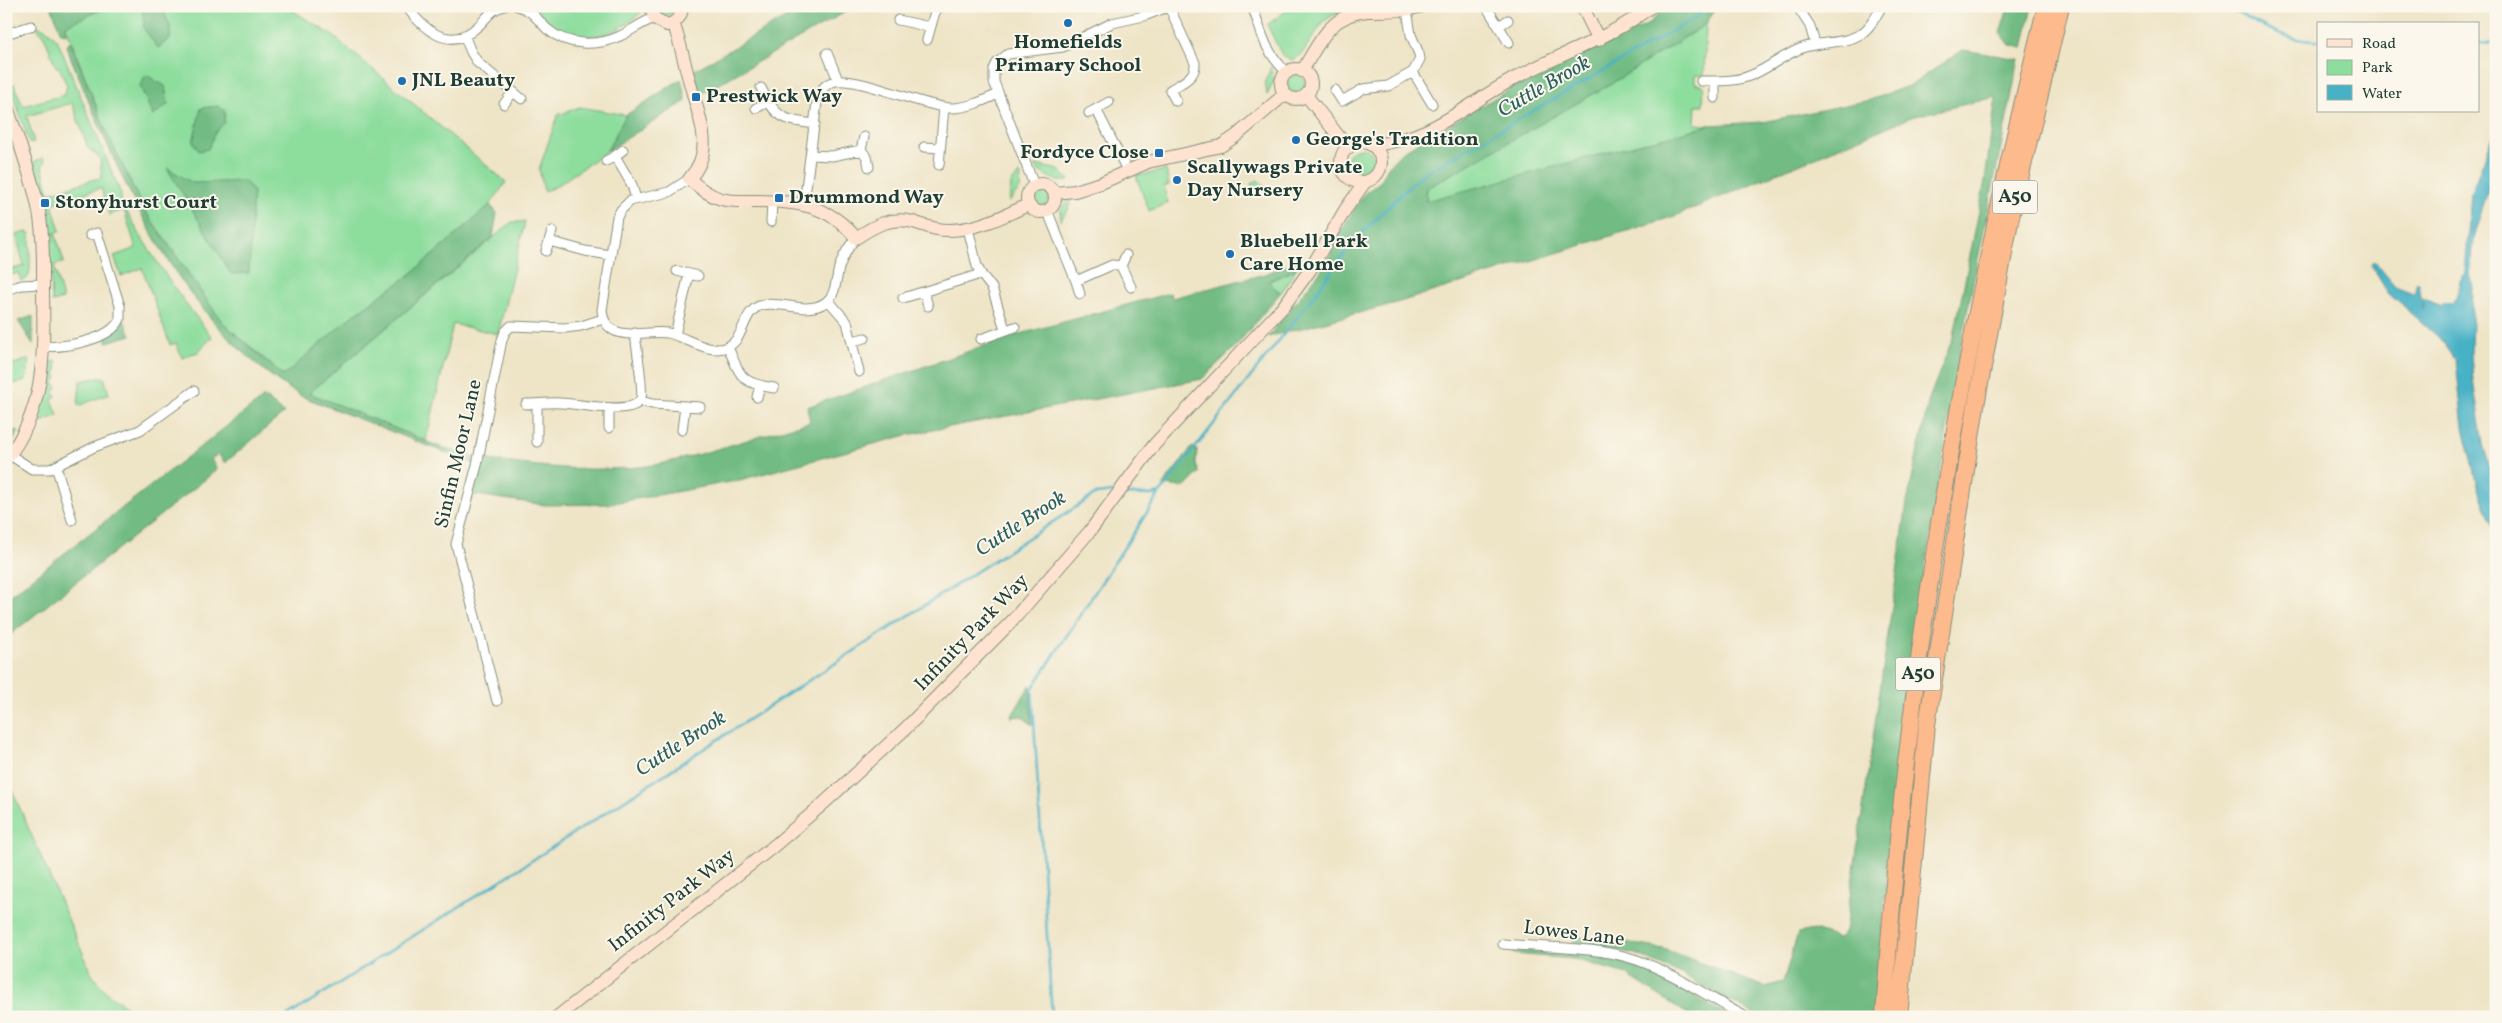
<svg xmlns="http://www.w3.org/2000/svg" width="2502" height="1023" font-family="Vollkorn,serif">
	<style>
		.green { fill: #8ddd9d; stroke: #568d68 }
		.forest { fill: #72bc84; stroke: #487c5c }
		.water { fill: #47b1c6; stroke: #33777d }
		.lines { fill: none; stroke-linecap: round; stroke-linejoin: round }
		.stream { stroke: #47b1c6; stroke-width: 2.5 }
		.street-casing { stroke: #86907d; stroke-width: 11 }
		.secondary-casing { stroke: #86907d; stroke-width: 14 }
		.highway-casing { stroke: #86907d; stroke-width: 18 }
		.street { stroke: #fff; stroke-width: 9 }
		.secondary { stroke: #fee3d1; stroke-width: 12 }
		.highway { stroke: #fcba8d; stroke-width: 16 }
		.poi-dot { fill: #1f6fb2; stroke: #fbf7ec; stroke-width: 2 }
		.labels { text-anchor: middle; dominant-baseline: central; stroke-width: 4; stroke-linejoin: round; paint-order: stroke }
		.shield { fill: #fbf7ec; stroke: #61756b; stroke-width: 1 }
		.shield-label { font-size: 19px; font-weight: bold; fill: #1f3d34 }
		.poi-label { font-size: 20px; font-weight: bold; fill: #1f3d34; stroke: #fbf7ec; text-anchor: start }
		.street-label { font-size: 20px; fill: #1f3d34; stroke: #fbf7ec }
		.water-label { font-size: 21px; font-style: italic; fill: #2b6060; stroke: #fbf7ec }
	</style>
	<rect width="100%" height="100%" fill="#fbf7ec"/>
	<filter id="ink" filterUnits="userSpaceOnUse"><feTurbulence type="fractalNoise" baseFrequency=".02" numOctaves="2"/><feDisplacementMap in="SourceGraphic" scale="10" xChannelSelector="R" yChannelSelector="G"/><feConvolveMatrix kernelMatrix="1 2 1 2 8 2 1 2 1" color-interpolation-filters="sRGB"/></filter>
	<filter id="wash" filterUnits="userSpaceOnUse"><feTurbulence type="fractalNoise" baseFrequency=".0096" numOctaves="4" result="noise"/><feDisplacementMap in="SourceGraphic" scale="20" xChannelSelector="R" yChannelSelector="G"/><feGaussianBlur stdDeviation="1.12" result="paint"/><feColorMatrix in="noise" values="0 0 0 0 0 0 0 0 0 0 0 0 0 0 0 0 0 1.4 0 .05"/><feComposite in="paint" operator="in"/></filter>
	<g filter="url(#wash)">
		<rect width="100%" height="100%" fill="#eee4c6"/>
		<path class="green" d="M58 6H285L332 35 506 182 490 205 411 274 352 316 284 376 222 322 143 208 105 129Z
			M536 6H640L641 12C613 43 557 48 536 6Z
			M660 6H674V12L665 16 661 13Z
			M1293 6H1348L1324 21 1301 55 1292 60 1282 55 1267 25Z
			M1706 24 1704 76 1695 75V83L1704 86 1703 105H1696L1695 124 1710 125 1426 202 1427 188 1609 85Z
			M37 26 46 29 57 39 121 194V201C147 250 177 294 212 337L197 353 189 354V356L182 358 176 343 170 345 142 268 121 276 114 256 136 248 124 210 109 215 101 188 52 204 60 231 55 233 64 262 54 266 63 299 52 302 48 207 45 192 33 166 35 161 44 158 45 163 42 166 49 193 102 177 100 158 88 148 72 103 27 116 34 142 30 144 10 86 14 84 23 106 64 95 67 86 59 67H56L43 33 39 32Z
			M1271 67 1274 81 1267 95 1265 81Z
			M1287 84a9 9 0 1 1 18 0a9 9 0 1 1-18 0Z
			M580 107 626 115 607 151 555 187 544 191 539 169 558 115Z
			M1347 162a14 14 0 1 1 28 0a14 14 0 1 1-28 0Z
			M1036 165 1059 170 1069 180C1058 185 1042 174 1034 167Z
			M1166 170 1169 185 1164 187 1168 203 1149 211 1136 176Z
			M1019 174 1021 175 1020 189 1009 202 1011 183Z
			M1258 180 1267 190 1258 193 1251 184Z
			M1031 198a9 9 0 1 1 18 0a9 9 0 1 1-18 0Z
			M1071 198 1068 210 1060 221 1061 209Z
			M512 222H525L498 334 453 324 426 441 309 393Z
			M26 232 30 233V271L27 279 21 281 18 273 6 277V271L24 266 16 235Z
			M1296 269 1281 293 1268 282Z
			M6 355 14 364 30 359 26 381 14 384 11 374 6 375Z
			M56 361 57 371 55 372 57 379 54 381 57 389 53 390 56 397 52 399 58 415 34 425 42 400 48 364Z
			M104 377 109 394 78 406 80 381Z
			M6 781 11 788 93 976 107 993 128 1008V1017H6Z"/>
		<path class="forest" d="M51 6H109L65 26 67 34 61 33Z
			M142 6 163 9 171 29 170 39 158 48 144 29Z
			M806 6H856L701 94 693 71Z
			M1666 6H1717L1706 24 1609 85 1427 188 1426 201 1710 125 1763 122 1870 100 1911 85 1963 50 2019 59 1962 337 1915 630 1895 792 1874 1017H1759L1681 974 1636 954 1575 943 1573 940 1576 937 1609 940 1664 949 1765 987 1783 982 1798 933 1813 930 1838 938 1845 932 1907 503 1929 399 1954 335 1985 181 1996 97 1911 117 1675 216 1396 303 1268 337 1327 263 1338 236 1364 194 1381 181 1388 167 1402 152 1517 85 1649 24Z
			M2009 6H2032L2023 48 2010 45 2000 32Z
			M70 41 105 129 143 208 222 322 283 376 352 316 411 274 490 205 497 213 493 237 309 393 435 445 473 457 474 464 301 396C175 320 119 175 66 46Z
			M146 75 165 86 168 104 153 116 140 86Z
			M681 79 686 101 607 151 626 115Z
			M218 106 225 111 224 123 215 133 208 149 199 151 193 142 201 108Z
			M167 168 193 183 245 181 253 191 249 273 231 274Z
			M1303 259 1296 269 1268 281 1280 293 1235 347 1202 379 907 435 736 481 608 504 545 505 469 494 482 459C538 467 608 475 664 463 713 452 761 435 810 422L807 407 1013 336 1170 293 1172 298 1265 274Z
			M33 316V344L18 321Z
			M124 320 131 335 107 342 106 336 113 334Z
			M264 397 284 413 225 463 218 454 211 459 217 469 202 482 6 638V599Z
			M10 430 19 431 6 451V431Z
			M1192 447 1197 450 1196 464 1199 473 1185 487 1163 485Z
			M1030 685 1032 725 1022 716 1011 717Z
			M1516 949 1614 958 1656 974 1730 1017H1692L1626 974 1574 959 1515 954 1511 951Z"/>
		<path class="water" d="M2496 129V166L2475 231 2470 276 2473 284 2471 353 2473 380 2483 444 2496 490V535L2478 489 2463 428 2456 361 2444 343 2388 293 2371 265 2373 262 2376 263 2395 286 2416 294V283H2419L2423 309V298L2441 306 2443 303H2453L2462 276 2465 275 2471 192Z"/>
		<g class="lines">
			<path class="stream" d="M2224 6C2253 20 2285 42 2318 41
				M2478 43 2496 44
				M1123 494 1151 495 1160 493 1313 297 1340 259 1360 235 1420 176 1697 17 1703 6
				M286 1017 528 863 1096 494 1113 492
				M1052 1017 1032 689 1159 494"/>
		</g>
	</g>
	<g filter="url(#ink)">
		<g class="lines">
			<defs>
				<path id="street" d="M406 6C423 29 449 53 477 27 487 19 490 9 504 6
					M517 6C530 8 538 20 547 29 567 46 597 47 620 36 631 31 641 23 654 18
					M1252 6C1264 37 1262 47 1287 73
					M1486 6 1509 43
					M1797 6 1810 26 1815 44
					M1169 7 1195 63C1196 78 1181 83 1170 90L1176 101
					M898 20 930 27
					M1499 26 1508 20
					M6 34 31 26
					M464 35 471 52 478 63 522 99
					M927 40 935 12 940 6
					M827 53 838 80
					M1413 72 1432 104
					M1701 81C1719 81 1738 82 1754 74 1772 66 1786 53 1805 47 1824 41 1844 44 1861 34 1871 27 1876 16 1882 6
					M761 88C776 118 782 120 815 124
					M1335 90 1342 101 1363 89 1388 86 1413 72 1420 59 1419 54 1411 35 1407 10
					M1715 98V81
					M504 104 513 92
					M756 108 768 102
					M1096 109 1127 170
					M1089 113 1109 102
					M924 147 940 148
					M861 150 864 137
					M811 155 832 156 861 150 867 157 869 167
					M615 156 623 150
					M606 161 615 156 632 185 636 199
					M939 165 944 107
					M689 179 669 192 630 201 621 210 617 217 602 310C603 320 606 326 615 331 631 338 651 330 668 333 686 337 709 355 727 347 746 339 741 311 762 305 782 300 807 316 826 302 836 295 836 279 839 268 843 256 848 247 856 238
					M1034 185 994 82V69L997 63 1008 54 1063 47 1112 23 1144 16 1170 6
					M804 204 817 102C819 93 823 85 832 82 854 74 923 107 951 108 968 108 983 101 998 94
					M1047 210 1076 281 1112 265 1121 266 1131 287
					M771 222 772 202
					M968 228 977 266 981 274 992 288 1005 329
					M549 241 552 231
					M546 251 549 241 585 251 610 255
					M1121 266 1126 255
					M677 271 698 276
					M1076 281 1080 294
					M6 290 22 285 43 284
					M924 292 928 306
					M903 298 981 274
					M828 300 847 322 859 372
					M675 335 689 274
					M981 339 1015 327
					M852 341 865 338
					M44 346C64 348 111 340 120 319V306L97 233 90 235
					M728 347C741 377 740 383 774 388
					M757 397 760 386
					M641 401 652 404 700 407
					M526 404C537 404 549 402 561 403 576 403 636 417 641 398 644 390 636 346 635 333
					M609 428V408
					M682 430 685 406
					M537 442V404
					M10 455 32 469H50L94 447 140 430 194 391
					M56 466 72 520
					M497 701 456 544 477 465 502 340 505 332 511 326 565 328 581 326 603 319
					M1503 944C1547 948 1595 946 1637 960 1676 974 1710 998 1746 1017"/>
				<path id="secondary" d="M651 6 654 18 667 25C677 22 682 17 682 6
					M1582 6 1599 40
					M673 23C681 43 684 63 690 83 698 117 717 149 689 179 699 187 708 195 721 199 732 202 745 201 756 201 796 201 830 205 856 238 874 226 891 216 913 222 926 226 938 231 951 230 978 229 1004 216 1028 205
					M1281 84a15 15 0 1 1 30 0a15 15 0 1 1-30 0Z
					M1302 71C1319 43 1330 14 1367 11 1386 10 1404 12 1422 6
					M1306 95 1348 148
					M6 104C17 136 29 168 37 202 44 231 43 262 43 293 44 351 46 411 6 459
					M1341 162a20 20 0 1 1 40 0a20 20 0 1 1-40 0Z
					M1371 145C1431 141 1467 103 1517 77 1564 52 1609 39 1652 6
					M1027 198a14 14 0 1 1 28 0a14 14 0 1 1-28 0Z
					M1054 193 1075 191 1101 183 1148 162 1221 146 1236 136 1285 94
					M557 1017 774 846 824 803 905 729 1013 620 1090 531 1154 445 1283 307 1310 270 1345 210 1365 182"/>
				<path id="highway" d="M1884 1017C1904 676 1963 337 2046 6
					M1899 1017 1927 725 1976 405 2010 221 2061 6"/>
			</defs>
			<use href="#street" class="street-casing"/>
			<use href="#secondary" class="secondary-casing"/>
			<use href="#highway" class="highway-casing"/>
			<use href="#street" class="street"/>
			<use href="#secondary" class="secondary"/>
			<use href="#highway" class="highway"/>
		</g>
	</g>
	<g class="poi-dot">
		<circle cx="1068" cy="23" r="5"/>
		<circle cx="402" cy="81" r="5"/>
		<rect x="691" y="92" width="10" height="10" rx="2.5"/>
		<circle cx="1296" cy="140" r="5"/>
		<rect x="1154" y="148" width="10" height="10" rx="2.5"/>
		<circle cx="1177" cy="180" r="5"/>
		<rect x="774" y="193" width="10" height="10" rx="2.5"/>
		<rect x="40" y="198" width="10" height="10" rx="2.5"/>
		<circle cx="1230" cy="254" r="5"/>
	</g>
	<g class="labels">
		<g class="shield">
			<rect x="1992.5" y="180.5" width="45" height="33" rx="4"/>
			<rect x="1895.5" y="657.5" width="45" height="33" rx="4"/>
		</g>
		<g class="shield-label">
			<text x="2015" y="197">A50</text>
			<text x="1918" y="674">A50</text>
		</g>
		<g class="poi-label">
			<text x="1068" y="43" text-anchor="middle">Homefields<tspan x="1068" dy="23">Primary School</tspan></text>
			<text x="412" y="81">JNL Beauty</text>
			<text x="706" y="97">Prestwick Way</text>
			<text x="1306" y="140">George's Tradition</text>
			<text x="1149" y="153" text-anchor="end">Fordyce Close</text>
			<text x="1187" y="168">Scallywags Private<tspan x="1187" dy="23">Day Nursery</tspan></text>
			<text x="789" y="198">Drummond Way</text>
			<text x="55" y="203">Stonyhurst Court</text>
			<text x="1240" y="242">Bluebell Park<tspan x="1240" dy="23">Care Home</tspan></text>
		</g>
		<g class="street-label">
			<text transform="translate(459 454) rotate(-77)">Sinfin Moor Lane</text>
			<text transform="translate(972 633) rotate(-46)">Infinity Park Way</text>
			<text transform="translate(672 901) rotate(-38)">Infinity Park Way</text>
			<text transform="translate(1574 934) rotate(7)">Lowes Lane</text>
		</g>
		<g class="water-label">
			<text transform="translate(1544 87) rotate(-30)">Cuttle Brook</text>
			<text transform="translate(1021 524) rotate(-33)">Cuttle Brook</text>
			<text transform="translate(681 744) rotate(-33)">Cuttle Brook</text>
		</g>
	</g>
	<rect width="2502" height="1023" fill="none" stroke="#fbf7ec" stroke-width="25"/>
	<rect x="2317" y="22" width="162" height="90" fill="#fbf7ec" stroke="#a3ada2"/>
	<rect x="2327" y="39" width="25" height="8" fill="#fee3d1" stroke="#a3ada2"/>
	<text x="2362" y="48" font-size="15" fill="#1f3d34">Road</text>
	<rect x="2327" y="60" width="25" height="15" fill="#8ddd9d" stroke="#a3ada2"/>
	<text x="2362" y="72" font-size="15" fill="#1f3d34">Park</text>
	<rect x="2327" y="85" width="25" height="15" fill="#47b1c6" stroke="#a3ada2"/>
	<text x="2362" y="98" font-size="15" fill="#1f3d34">Water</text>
</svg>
